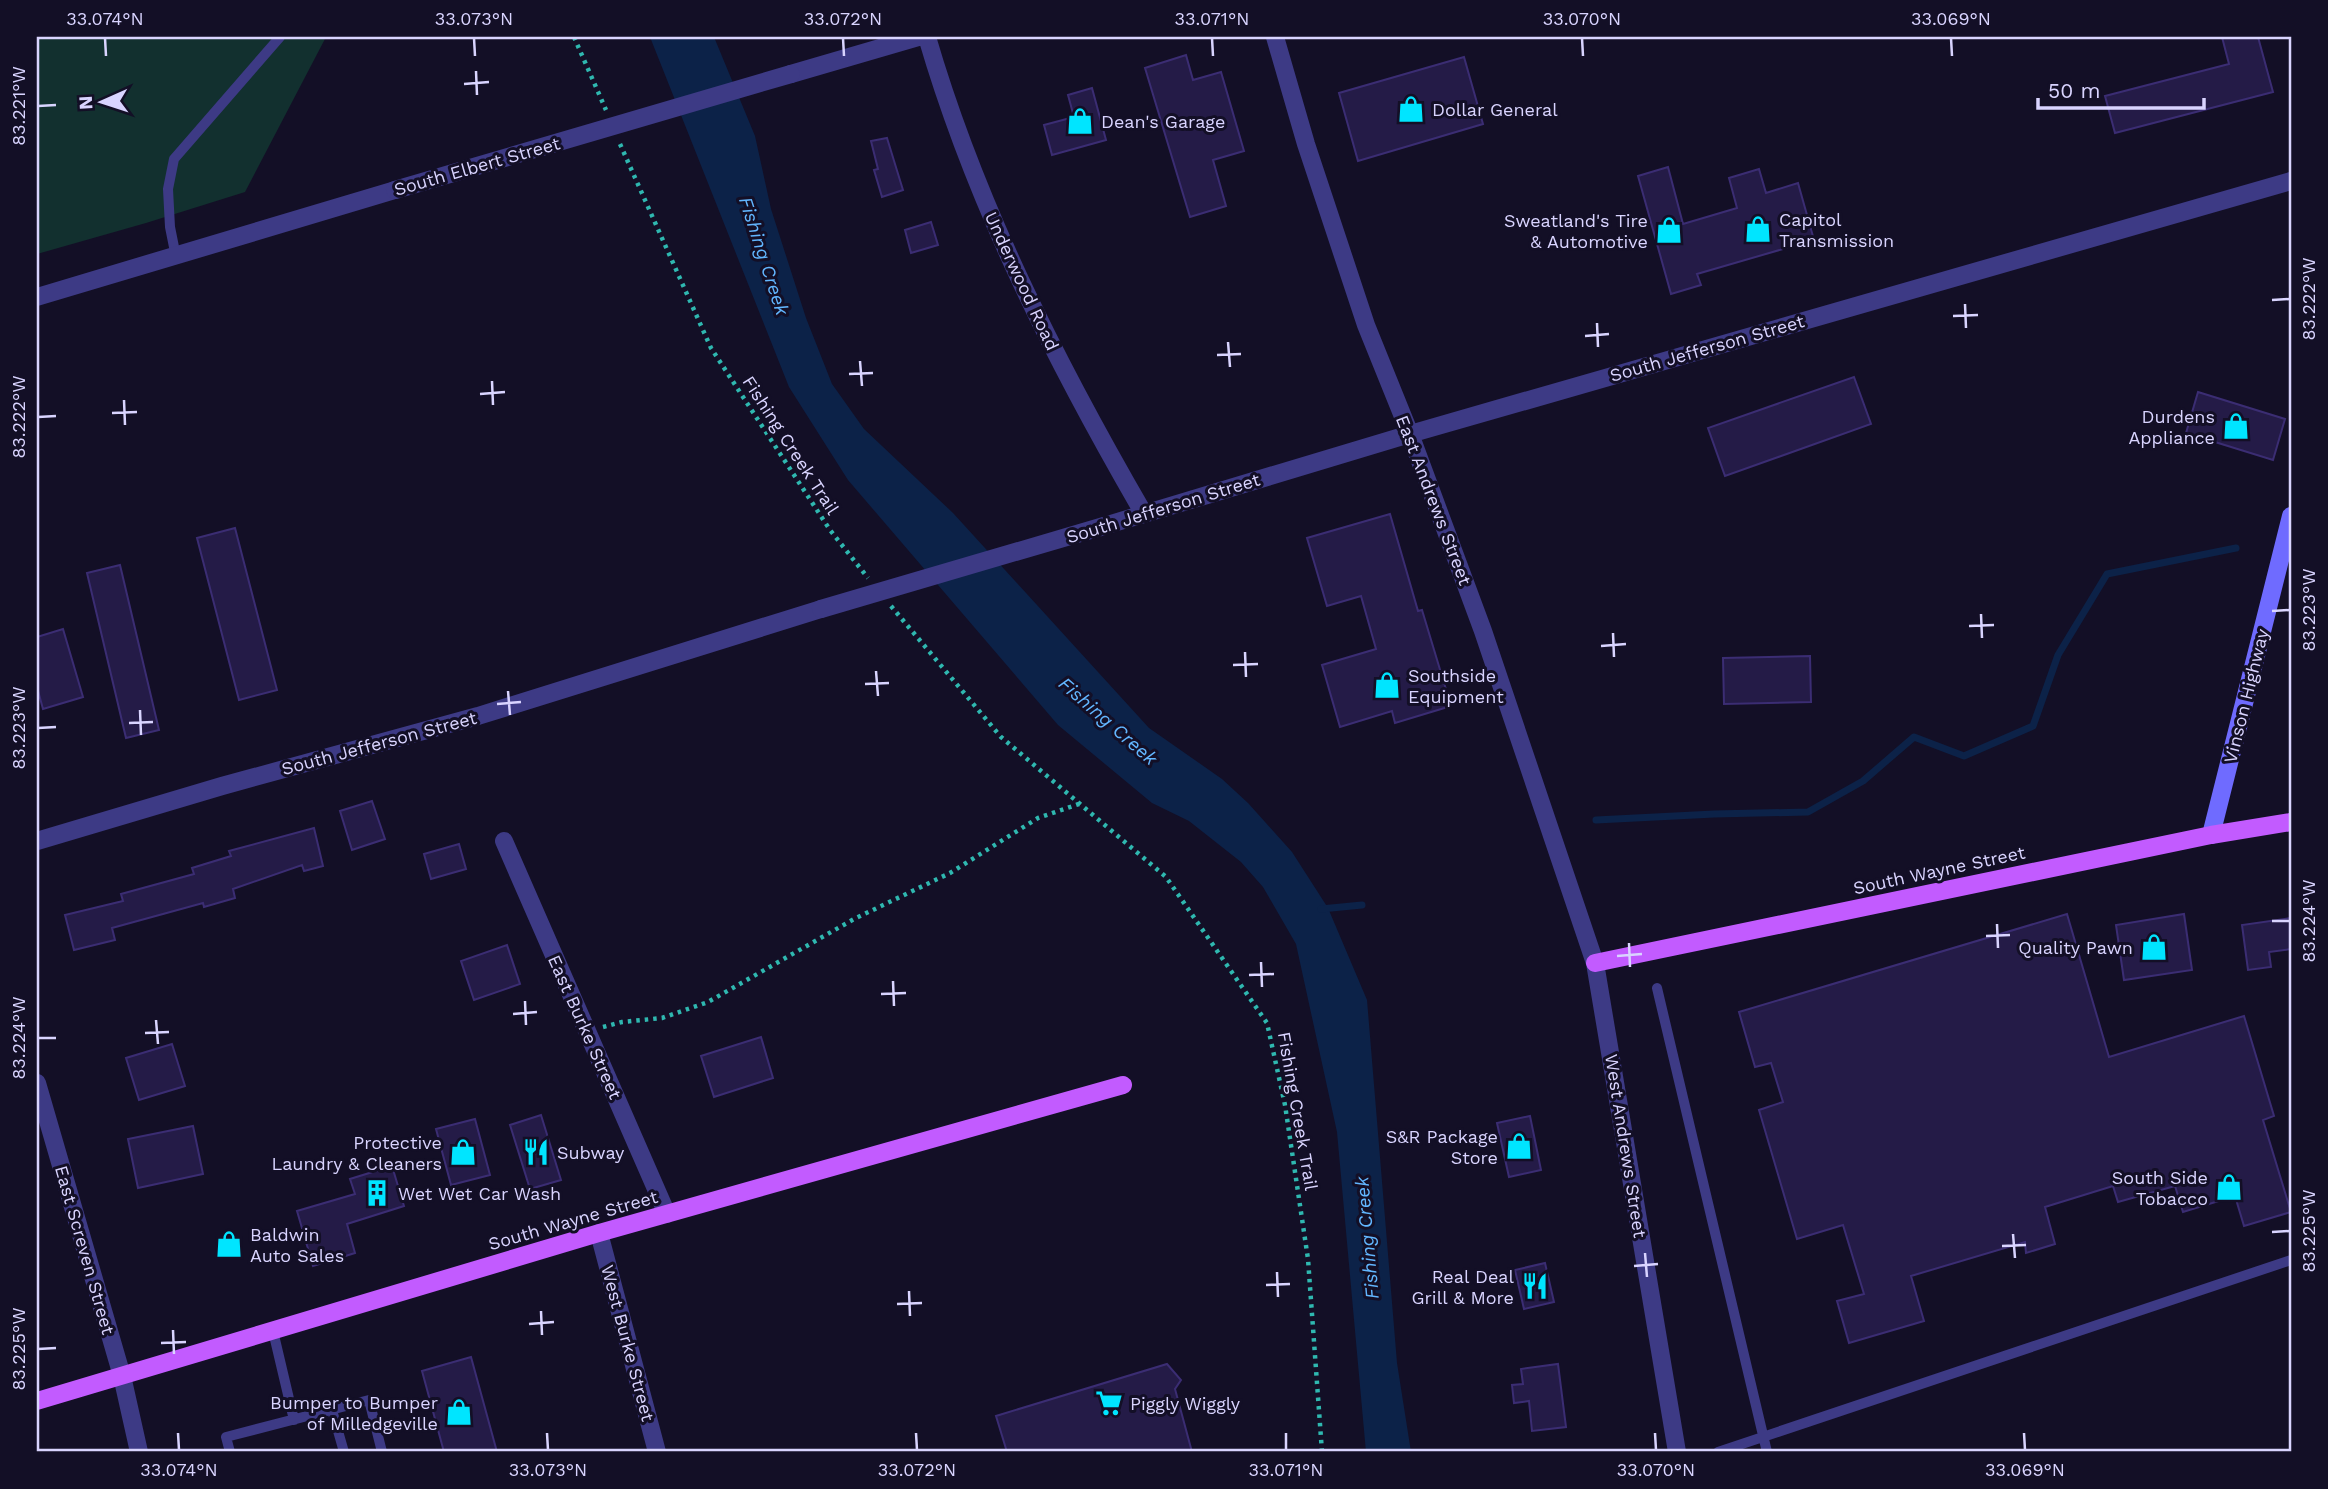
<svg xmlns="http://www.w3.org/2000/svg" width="2328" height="1489" font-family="'Work Sans',sans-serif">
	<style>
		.green { fill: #12302f }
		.water { fill: #0c2248 }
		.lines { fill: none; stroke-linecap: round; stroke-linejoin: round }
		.stream { stroke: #0c2248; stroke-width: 7 }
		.building { fill: #241b47; stroke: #3b2d73; stroke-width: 2 }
		.path { stroke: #2fb8b0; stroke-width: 4.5; stroke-dasharray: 3.5 5; stroke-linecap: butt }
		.service { stroke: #3d3a85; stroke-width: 10 }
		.minor { stroke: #3d3a85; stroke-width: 18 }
		.tertiary { stroke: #3d3a85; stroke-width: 18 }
		.secondary { stroke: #6f6bff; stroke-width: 18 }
		.primary { stroke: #c25bff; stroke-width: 18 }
		.tertiary-bridge { stroke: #3d3a85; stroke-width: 18 }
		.ticks { fill: none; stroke: #d9d4ff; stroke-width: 2.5 }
		.labels { text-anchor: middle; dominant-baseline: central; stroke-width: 6; stroke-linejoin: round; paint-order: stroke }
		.poi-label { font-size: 18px; fill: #d9d4ff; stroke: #130f26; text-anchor: start }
		.street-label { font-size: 18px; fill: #d9d4ff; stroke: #130f26 }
		.water-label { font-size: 19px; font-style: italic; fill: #62b6ff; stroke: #130f26 }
		.neatline { fill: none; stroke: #d9d4ff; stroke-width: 2.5 }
		.ticks-label { font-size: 18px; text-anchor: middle; fill: #d9d4ff }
	</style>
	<rect width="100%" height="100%" fill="#130f26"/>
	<path class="green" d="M37 37H326L245 192 146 223 37 254Z"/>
	<path class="water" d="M650 37H714L755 136 771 209 806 318 832 384 864 429 953 513 1149 728 1222 779 1248 803 1292 852 1328 908 1367 1000 1397 1363 1411 1452H1366L1337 1132 1296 944 1263 887 1241 862 1189 821 1152 803 1058 725 848 480 789 387Z"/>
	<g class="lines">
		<path class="stream" d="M1596 820 1714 814 1808 812 1863 781 1914 737 1964 756 2033 726 2058 655 2107 574 2236 548
			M1321 909 1362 905"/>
	</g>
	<path class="building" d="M2222 37H2258L2273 92 2115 133 2105 96 2229 64Z
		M1186 55 1193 80 1221 72 1244 151 1213 160 1226 206 1190 217 1145 68Z
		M1464 57 1483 124 1358 161 1339 93Z
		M1092 88 1106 140 1052 155 1044 125 1074 117 1068 95Z
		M887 138 903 190 882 197 874 170 878 169 871 141Z
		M1668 167 1683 224 1737 208 1729 178 1759 169 1766 193 1798 183 1814 240 1697 274 1701 285 1671 294 1638 176Z
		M931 222 938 245 911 253 905 230Z
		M1854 377 1871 424 1725 476 1708 428Z
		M2198 392 2285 419 2273 460 2186 433Z
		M1390 514 1418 611 1422 610 1451 706 1395 723 1392 711 1340 727 1322 665 1376 649 1361 596 1327 606 1307 538Z
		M235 528 277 690 239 700 197 538Z
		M120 565 159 730 126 738 87 573Z
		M63 629 83 697 43 709 37 687V637Z
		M1810 656 1811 702 1724 704 1723 658Z
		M372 801 385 839 352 850 340 811Z
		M314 828 323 866 304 871 302 865 233 889 235 898 204 907 203 903 112 928 115 940 74 950 65 915 123 901 121 894 194 874 192 868 231 856 229 851Z
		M459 844 466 869 431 879 424 854Z
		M2067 914 2109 1057 2244 1016 2274 1116 2263 1120 2291 1212 2244 1226 2235 1196 2183 1212 2175 1186 2118 1202 2113 1186 2045 1207 2055 1244 2026 1253 2025 1242 1911 1276 1924 1321 1849 1343 1837 1301 1864 1294 1843 1225 1797 1239 1759 1110 1783 1102 1771 1063 1755 1067 1739 1012Z
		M2184 914 2192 970 2124 980 2116 925Z
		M2291 918V949L2269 952 2271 967 2248 970 2242 925Z
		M507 945 520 984 474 1000 461 961Z
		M761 1037 773 1078 714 1097 701 1056Z
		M172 1044 185 1086 139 1100 126 1058Z
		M541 1115 561 1180 530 1189 510 1125Z
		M1530 1116 1541 1170 1509 1177 1497 1123Z
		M475 1119 490 1175 451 1185 436 1129Z
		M193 1126 203 1174 138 1188 128 1139Z
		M392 1166 404 1206 347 1224 355 1253 313 1266 297 1211 355 1194 350 1179Z
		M1545 1263 1554 1302 1524 1309 1515 1270Z
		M471 1357 497 1452H444L422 1371Z
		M1167 1364 1181 1380 1175 1389 1192 1452H1007L996 1416Z
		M1558 1364 1566 1427 1532 1431 1529 1401 1514 1403 1512 1385 1523 1384 1521 1369Z"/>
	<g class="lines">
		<path class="path" d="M574 37 606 110
			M620 144 711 348 830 530 868 578
			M891 606 1001 737 1166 877 1267 1023 1285 1105 1308 1259 1322 1452
			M603 1027 622 1022 662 1018 708 1002 854 919 950 873 1038 818 1079 804"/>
		<path class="service" d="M176 257 170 227 168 189 174 159 280 37
			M1657 988 1767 1452
			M273 1331 294 1420
			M332 1410 344 1452
			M230 1452 226 1437 369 1400 382 1452
			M1718 1452 2291 1260"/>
		<path class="minor" d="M504 841 667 1214
			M599 1233 657 1452"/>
		<path class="tertiary" d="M927 37C976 205 1056 362 1144 514
			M1275 37 1306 144 1366 325 1410 434 1483 631 1595 963 1677 1452
			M791 74 918 37
			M37 297 395 190
			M1104 526 1410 434 2291 181
			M37 841 222 786 478 716 821 609
			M37 1083 122 1376 139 1452"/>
		<path class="secondary" d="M2211 835 2291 516"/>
		<path class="primary" d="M1595 963 2211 835 2291 822
			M37 1401 599 1233 1123 1085"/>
		<path class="tertiary-bridge" d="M395 190 791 74
			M821 609 1104 526"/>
	</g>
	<path class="ticks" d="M105 38 106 56M474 38 475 56M843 38 844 56M1212 38 1213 56M1582 38 1583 56M1951 38 1952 56M476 71 477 95M464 84 489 82M38 106 56 105M2272 300 2290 299M1965 304 1966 328M1953 316 1978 315M1597 323 1598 347M1585 336 1609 334M1228 342 1230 367M1217 355 1241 354M860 361 862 386M849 374 873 373M492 381 493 405M480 394 505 392M124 400 125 425M112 413 137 412M38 417 56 416M2272 611 2290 610M1981 614 1982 638M1969 626 1994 625M1613 633 1614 657M1601 646 1626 644M1245 652 1246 677M1233 665 1258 664M876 671 878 696M865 684 889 683M508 691 510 715M497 704 521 702M140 710 141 735M129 723 153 722M38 728 56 727M2272 921H2290M1997 924 1998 948M1986 936 2010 935M1629 943 1630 967M1617 956 1642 954M1261 962 1262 987M1249 975 1274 974M893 981 894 1006M881 994 906 993M525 1001 526 1025M513 1014 537 1012M156 1020 158 1044M145 1033 169 1032M38 1038H56M2272 1232 2290 1231M2013 1234 2015 1258M2002 1246 2026 1245M1645 1253 1647 1277M1634 1266 1658 1264M1277 1272 1278 1297M1266 1285 1290 1284M909 1291 910 1316M897 1304 922 1303M541 1311 542 1335M529 1324 554 1322M173 1330 174 1354M161 1343 186 1342M38 1349 56 1348M178 1433 179 1450M547 1433 548 1450M916 1433 917 1450M1286 1433V1450M1655 1433 1656 1450M2024 1433 2025 1450"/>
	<defs>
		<symbol id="shop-bare" viewBox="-9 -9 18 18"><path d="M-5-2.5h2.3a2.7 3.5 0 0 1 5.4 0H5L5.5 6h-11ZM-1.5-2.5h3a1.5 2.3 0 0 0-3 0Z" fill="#00e5ff" stroke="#130f26" stroke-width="2.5" paint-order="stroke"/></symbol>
		<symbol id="restaurant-bare" viewBox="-9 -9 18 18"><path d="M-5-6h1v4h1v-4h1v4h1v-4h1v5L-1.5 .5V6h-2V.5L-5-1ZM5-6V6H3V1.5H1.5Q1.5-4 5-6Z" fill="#00e5ff" stroke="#130f26" stroke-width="2.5" paint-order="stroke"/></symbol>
		<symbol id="building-bare" viewBox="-9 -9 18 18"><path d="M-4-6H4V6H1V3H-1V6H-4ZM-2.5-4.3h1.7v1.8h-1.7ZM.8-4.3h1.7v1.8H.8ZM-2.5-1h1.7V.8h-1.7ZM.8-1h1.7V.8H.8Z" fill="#00e5ff" stroke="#130f26" stroke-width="2.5" paint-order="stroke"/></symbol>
		<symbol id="supermarket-bare" viewBox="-9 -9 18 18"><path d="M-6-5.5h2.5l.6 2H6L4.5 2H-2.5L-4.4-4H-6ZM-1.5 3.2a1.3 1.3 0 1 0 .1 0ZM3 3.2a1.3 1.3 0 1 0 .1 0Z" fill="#00e5ff" stroke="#130f26" stroke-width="2.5" paint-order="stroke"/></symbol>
	</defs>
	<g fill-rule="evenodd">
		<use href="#shop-bare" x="1392" y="90" width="38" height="38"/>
		<use href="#shop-bare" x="1061" y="102" width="38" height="38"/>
		<use href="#shop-bare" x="1739" y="210" width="38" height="38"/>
		<use href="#shop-bare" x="1650" y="211" width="38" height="38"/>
		<use href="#shop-bare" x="2217" y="407" width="38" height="38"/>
		<use href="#shop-bare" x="1368" y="666" width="38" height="38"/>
		<use href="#shop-bare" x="2135" y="928" width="38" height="38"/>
		<use href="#shop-bare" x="1500" y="1127" width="38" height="38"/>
		<use href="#shop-bare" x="444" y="1133" width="38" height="38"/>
		<use href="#restaurant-bare" x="517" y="1133" width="38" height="38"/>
		<use href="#shop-bare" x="2210" y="1168" width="38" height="38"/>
		<use href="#building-bare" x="358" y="1174" width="38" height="38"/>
		<use href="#shop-bare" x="210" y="1225" width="38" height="38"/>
		<use href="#restaurant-bare" x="1516" y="1267" width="38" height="38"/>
		<use href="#supermarket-bare" x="1090" y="1384" width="38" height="38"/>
		<use href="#shop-bare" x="440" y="1393" width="38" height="38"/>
	</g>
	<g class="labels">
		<g class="poi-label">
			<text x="1432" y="109">Dollar General</text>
			<text x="1101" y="121">Dean's Garage</text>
			<text x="1779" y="219">Capitol<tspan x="1779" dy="21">Transmission</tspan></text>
			<text x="1648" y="220" text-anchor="end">Sweatland's Tire<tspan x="1648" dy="21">&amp; Automotive</tspan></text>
			<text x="2215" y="416" text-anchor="end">Durdens<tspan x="2215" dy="21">Appliance</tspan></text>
			<text x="1408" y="675">Southside<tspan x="1408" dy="21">Equipment</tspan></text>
			<text x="2133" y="947" text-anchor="end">Quality Pawn</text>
			<text x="1498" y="1136" text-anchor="end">S&amp;R Package<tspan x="1498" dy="21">Store</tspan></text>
			<text x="442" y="1142" text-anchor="end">Protective<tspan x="442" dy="21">Laundry &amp; Cleaners</tspan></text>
			<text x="557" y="1152">Subway</text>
			<text x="2208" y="1177" text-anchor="end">South Side<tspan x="2208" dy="21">Tobacco</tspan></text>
			<text x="398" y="1193">Wet Wet Car Wash</text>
			<text x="250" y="1234">Baldwin<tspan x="250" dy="21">Auto Sales</tspan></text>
			<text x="1514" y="1276" text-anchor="end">Real Deal<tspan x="1514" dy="21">Grill &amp; More</tspan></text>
			<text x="438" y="1402" text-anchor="end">Bumper to Bumper<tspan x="438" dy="21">of Milledgeville</tspan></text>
			<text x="1130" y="1403">Piggly Wiggly</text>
		</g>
		<g class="street-label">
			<text transform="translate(477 166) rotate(-16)">South Elbert Street</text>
			<text transform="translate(1022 281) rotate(65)">Underwood Road</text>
			<text transform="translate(1707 348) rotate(-16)">South Jefferson Street</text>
			<text transform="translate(791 445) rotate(57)">Fishing Creek Trail</text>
			<text transform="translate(1434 500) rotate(69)">East Andrews Street</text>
			<text transform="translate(1163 508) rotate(-17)">South Jefferson Street</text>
			<text transform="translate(2246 696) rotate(-76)">Vinson Highway</text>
			<text transform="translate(379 743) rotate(-15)">South Jefferson Street</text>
			<text transform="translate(1939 870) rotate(-12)">South Wayne Street</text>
			<text transform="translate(585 1027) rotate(66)">East Burke Street</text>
			<text transform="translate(1298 1111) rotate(80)">Fishing Creek Trail</text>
			<text transform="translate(1626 1146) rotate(81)">West Andrews Street</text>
			<text transform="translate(573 1220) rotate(-16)">South Wayne Street</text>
			<text transform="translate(85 1250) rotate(74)">East Screven Street</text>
			<text transform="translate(628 1343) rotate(75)">West Burke Street</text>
		</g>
		<g class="water-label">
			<text transform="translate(764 256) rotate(72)">Fishing Creek</text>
			<text transform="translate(1108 721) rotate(41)">Fishing Creek</text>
			<text transform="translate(1367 1238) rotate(-95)">Fishing Creek</text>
		</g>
	</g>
	<rect width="2328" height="1489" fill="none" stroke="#130f26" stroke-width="77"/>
	<g transform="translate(102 102) rotate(267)" stroke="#130f26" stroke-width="5" paint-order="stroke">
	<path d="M0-5L12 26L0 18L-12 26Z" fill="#d9d4ff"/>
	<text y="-10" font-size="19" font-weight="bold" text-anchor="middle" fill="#d9d4ff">N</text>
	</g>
	<path d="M2038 98v10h166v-10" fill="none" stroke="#d9d4ff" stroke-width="3.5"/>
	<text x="2048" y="98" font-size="21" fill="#d9d4ff" stroke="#130f26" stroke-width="5" paint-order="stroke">50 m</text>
	<rect x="38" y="38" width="2252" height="1412" class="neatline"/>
	<g class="ticks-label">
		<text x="105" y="25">33.074°N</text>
		<text x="474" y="25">33.073°N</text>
		<text x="843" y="25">33.072°N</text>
		<text x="1212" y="25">33.071°N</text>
		<text x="1582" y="25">33.070°N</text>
		<text x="1951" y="25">33.069°N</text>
		<text transform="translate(19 106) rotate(-90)" y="6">83.221°W</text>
		<text transform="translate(2309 299) rotate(-90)" y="6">83.222°W</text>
		<text transform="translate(19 417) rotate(-90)" y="6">83.222°W</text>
		<text transform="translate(2309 610) rotate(-90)" y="6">83.223°W</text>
		<text transform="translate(19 728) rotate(-90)" y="6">83.223°W</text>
		<text transform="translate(2309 921) rotate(-90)" y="6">83.224°W</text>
		<text transform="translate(19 1038) rotate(-90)" y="6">83.224°W</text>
		<text transform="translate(2309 1231) rotate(-90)" y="6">83.225°W</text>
		<text transform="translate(19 1349) rotate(-90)" y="6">83.225°W</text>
		<text x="179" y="1476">33.074°N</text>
		<text x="548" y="1476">33.073°N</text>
		<text x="917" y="1476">33.072°N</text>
		<text x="1286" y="1476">33.071°N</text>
		<text x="1656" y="1476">33.070°N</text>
		<text x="2025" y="1476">33.069°N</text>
	</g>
</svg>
